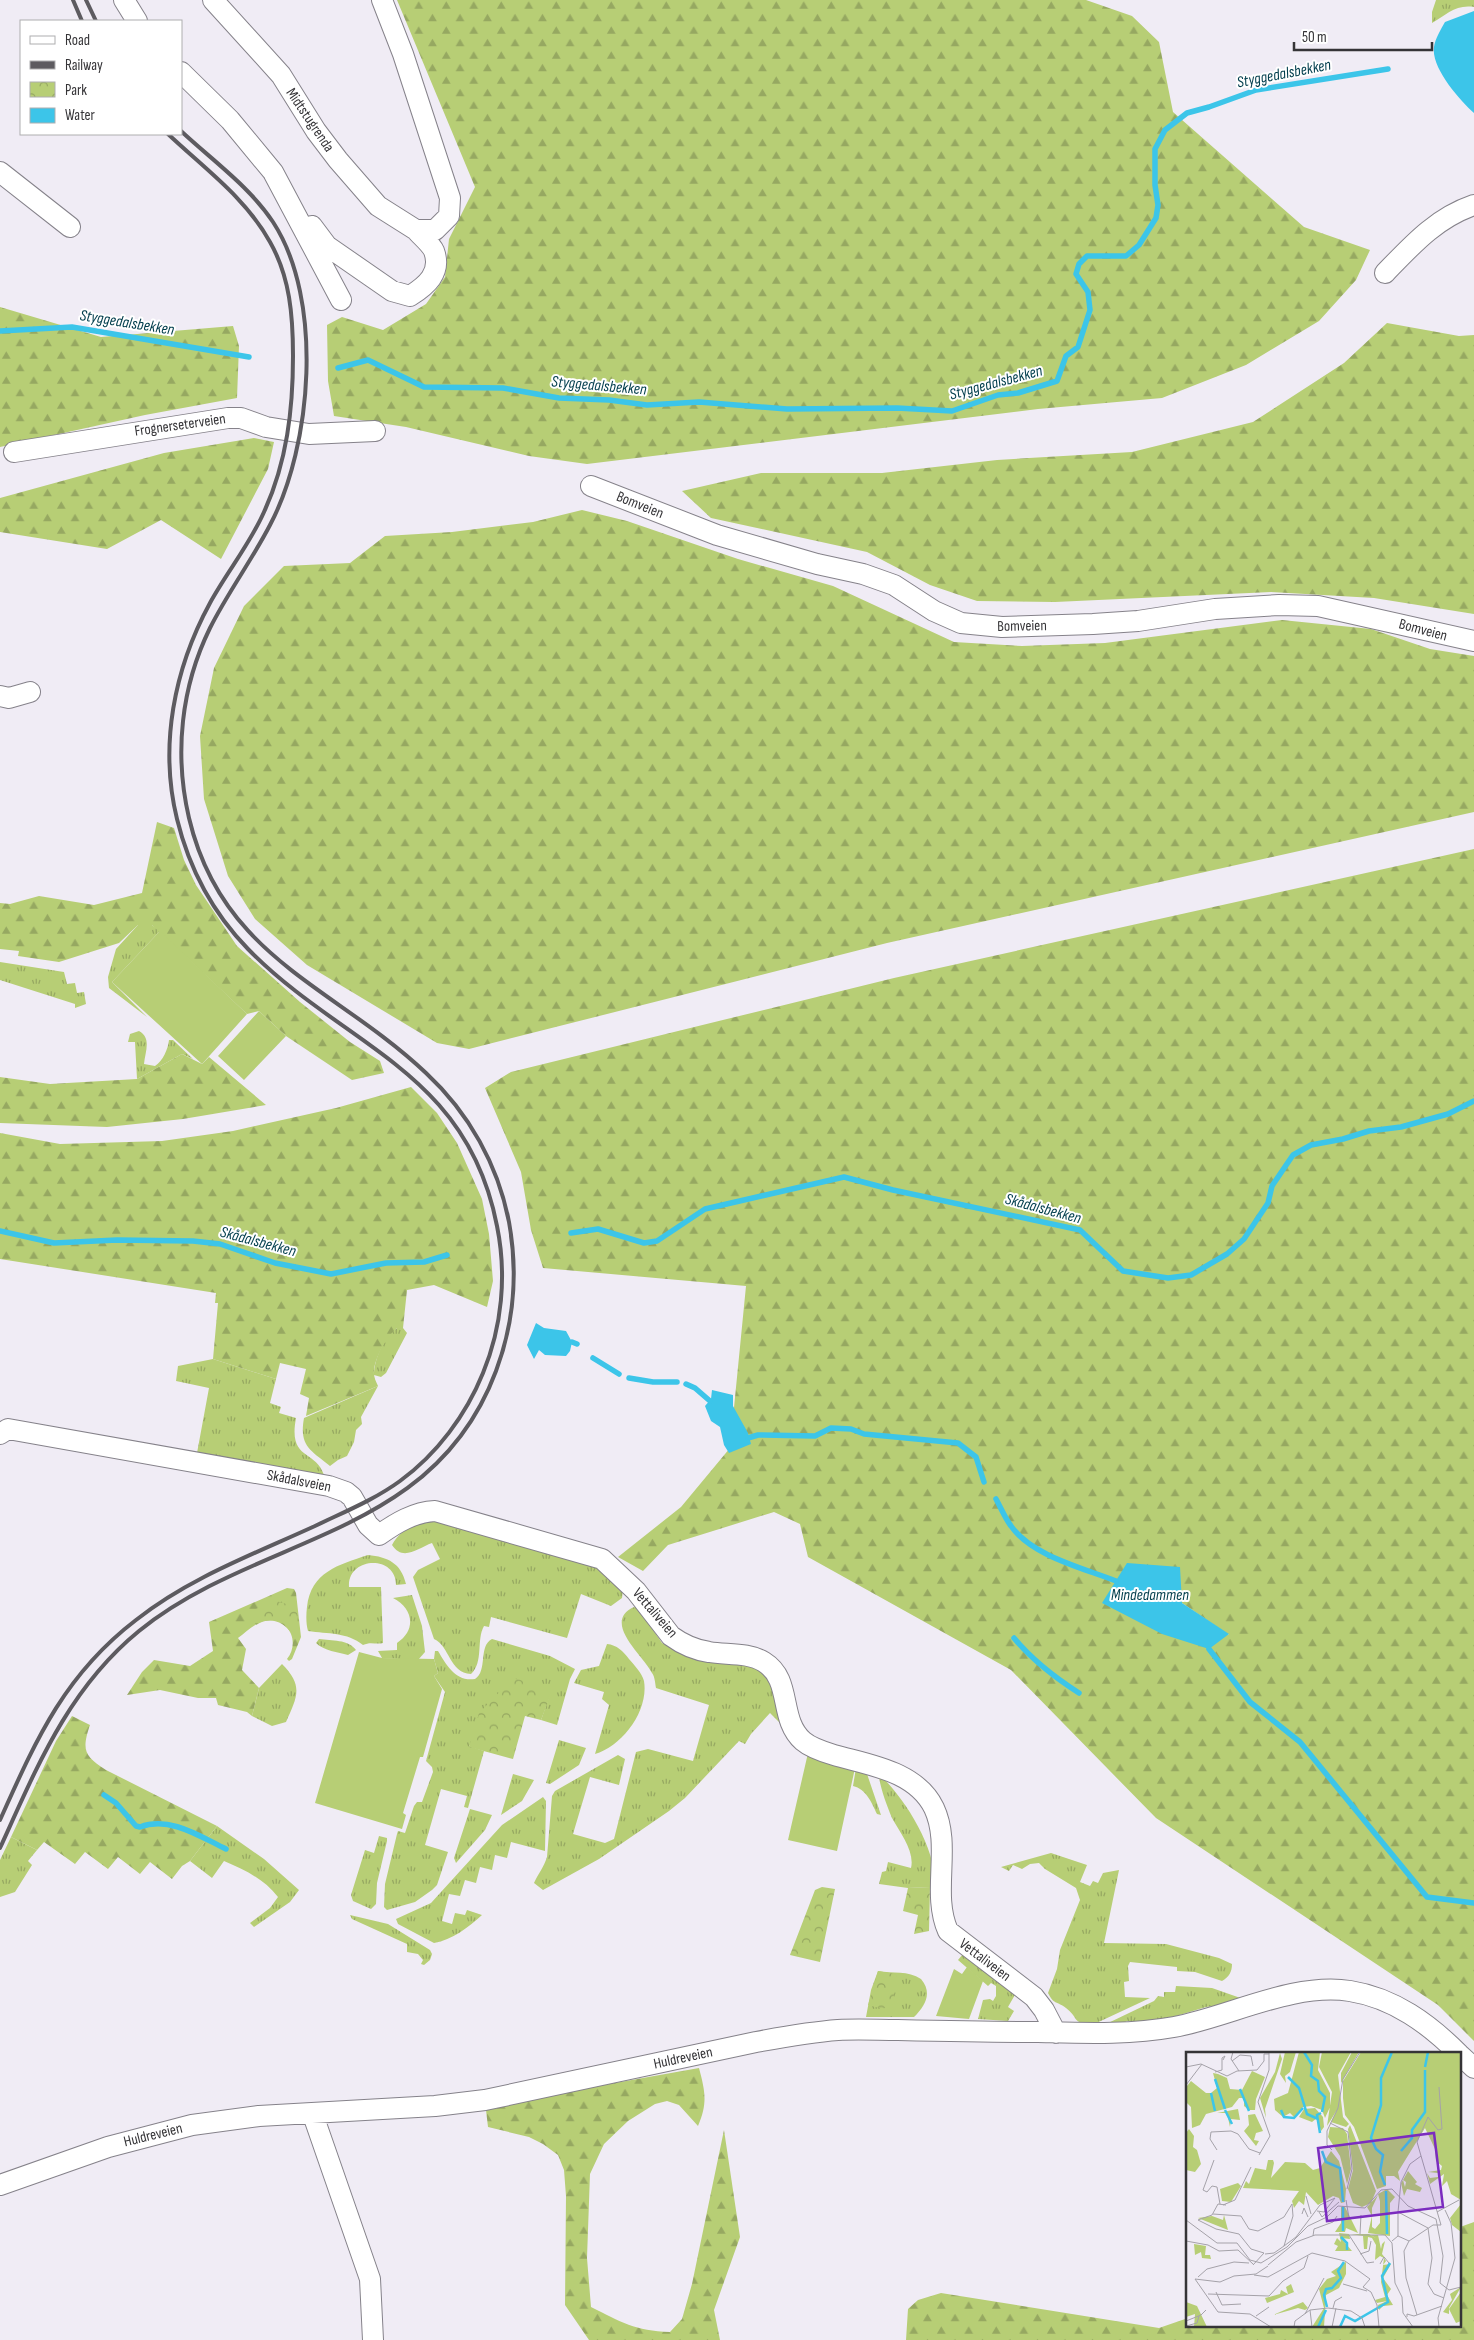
<svg xmlns="http://www.w3.org/2000/svg" width="1474" height="2340" font-family="'Sofia Sans Condensed',sans-serif">
	<style>
		.grass { fill: url(#grass-tufts) }
		.forest { fill: url(#forest-firs); fill-rule: evenodd }
		.park { fill: url(#park-crowns) }
		.pitch { fill: #b7ce75 }
		.water { fill: #3cc5e9 }
		.lines { fill: none; stroke-linecap: round; stroke-linejoin: round }
		.stream { stroke: #3cc5e9; stroke-width: 5.5 }
		.minor-casing { stroke: #85828a; stroke-width: 22 }
		.minor { stroke: #fff; stroke-width: 20 }
		.rail { stroke: #5d5b60; stroke-width: 4 }
		.labels { text-anchor: middle; dominant-baseline: central; stroke-width: 4; stroke-linejoin: round; paint-order: stroke }
		.street-label { font-size: 15px; fill: #353437; stroke: #fff }
		.water-label { font-size: 16px; font-style: italic; fill: #003d4c; stroke: #fff }
		.inset-river { fill: none; stroke: #3cc5e9; stroke-width: 2.5 }
		.inset-road { fill: none; stroke: #a5a2a9; stroke-width: 1 }
		.view { fill: #7b2cbf; fill-opacity: 0.15; stroke: #7b2cbf; stroke-width: 2.5 }
		.inset-edge { fill: none; stroke: #353437; stroke-width: 2.5 }
	</style>
	<defs>
		<pattern id="grass-tufts" width="24" height="20" patternUnits="userSpaceOnUse" patternTransform="scale(1.25)"><rect width="24" height="20" fill="#b7ce75"/><path d="M3 7l-1-3M5 7V3M7 7l1-3M15 17l-1-3M17 17v-4M19 17l1-3" fill="none" stroke="#96a861"/></pattern>
		<pattern id="forest-firs" width="22" height="20" patternUnits="userSpaceOnUse" patternTransform="scale(1.25)"><rect width="22" height="20" fill="#b7ce75"/><path d="M5 1l3.5 6h-7zM16 11l3.5 6h-7z" fill="#96a861"/></pattern>
		<pattern id="park-crowns" width="20" height="18" patternUnits="userSpaceOnUse" patternTransform="scale(1.25)"><rect width="20" height="18" fill="#b7ce75"/><path d="M2 6a3 3 0 1 1 6 0M12 15a3 3 0 1 1 6 0" fill="none" stroke="#96a861"/></pattern>
	</defs>
	<rect width="100%" height="100%" fill="#f0ecf5"/>
	<path class="grass" d="M1436 0H1474V7C1456 4 1446 15 1432 23V12Z
		M138 925H152L160 931 112 982 147 1017 109 988 108 977 116 949Z
		M0 962 64 972 67 984 75 983 77 993 84 992 86 1004 75 1008V1004L0 980Z
		M139 1031C152 1038 145 1052 144 1064L155 1066C163 1061 168 1049 169 1040H173L193 1059 182 1054 137 1079 135 1042H128L130 1034Z
		M397 1328H403L407 1333 386 1373 381 1377 374 1375C374 1359 384 1337 397 1328Z
		M213 1359 276 1379 270 1403 281 1407 279 1413 296 1418C288 1461 315 1449 324 1475L197 1453 209 1388 176 1381 178 1366Z
		M378 1386 361 1417 362 1424 356 1430 354 1442 347 1456 338 1460 330 1466C310 1450 299 1446 304 1418Z
		M428 1519 595 1565 623 1590 622 1598 611 1606 581 1594 567 1638 491 1617 489 1627 484 1626C476 1640 484 1662 471 1674 449 1673 450 1646 434 1639L413 1577 418 1570 440 1559 432 1543C418 1548 403 1562 392 1545 399 1531 414 1524 428 1519Z
		M368 1555C388 1557 401 1563 406 1584L396 1585C396 1554 347 1557 349 1587H381L383 1643C376 1645 371 1641 363 1645 347 1632 328 1634 308 1631 306 1624 306 1615 307 1607 311 1572 338 1565 368 1555Z
		M412 1595 422 1626 425 1652 418 1660 382 1658 378 1651 397 1650V1643C417 1630 413 1608 393 1598Z
		M634 1607 638 1608 662 1643 681 1653 749 1663 774 1681 783 1726 770 1713 751 1734 745 1744 739 1741 685 1798 669 1811 599 1859 543 1890 534 1883C538 1874 544 1867 547 1857L552 1796 555 1791 618 1755 625 1759 619 1785 590 1777 573 1834 605 1843 614 1839 636 1752 648 1749 693 1761 709 1705 656 1688C655 1683 655 1677 652 1673 644 1656 601 1622 634 1607Z
		M319 1639C332 1641 348 1639 356 1650L348 1655C338 1652 324 1651 316 1643Z
		M492 1639 550 1656 575 1669 570 1679 557 1725 541 1720 552 1689 469 1746 484 1751 468 1808 464 1807 467 1796 441 1789 425 1845 448 1852 437 1885 432 1890 415 1902 387 1910 384 1907 385 1884 397 1834 398 1831 405 1833 414 1806 417 1802H422L433 1772 432 1767 426 1761 445 1692 434 1676 438 1673 434 1659 435 1651H438C447 1666 456 1682 475 1679 488 1671 478 1646 492 1639Z
		M607 1644C617 1645 623 1651 629 1659 634 1665 642 1673 644 1681 649 1711 622 1746 595 1754L609 1705 602 1699 604 1692 574 1683 581 1670 599 1666Z
		M282 1664C304 1686 297 1697 286 1722L272 1726 252 1716 259 1688Z
		M559 1740 586 1748 579 1765 550 1784 546 1783Z
		M856 1768 866 1771 881 1815 877 1814C872 1803 866 1789 853 1786Z
		M513 1774 534 1780 522 1801 501 1815Z
		M879 1777 883 1778C908 1803 937 1851 935 1887L908 1888 879 1884 882 1872 886 1871 888 1862 911 1868C915 1851 900 1833 892 1818 887 1806 881 1790 879 1777Z
		M543 1797 546 1801 545 1851 511 1842 507 1858 495 1855 492 1870 480 1867 476 1883 465 1880 460 1896 449 1894 442 1921 452 1924 455 1913 465 1915 467 1910 482 1915C469 1927 452 1940 434 1943L398 1924 396 1919 431 1903 502 1825Z
		M470 1809 492 1815 485 1830 456 1863 454 1858Z
		M217 1826 264 1859 299 1890 290 1902 254 1927 250 1923 270 1908 278 1897C264 1879 245 1870 224 1861L212 1878 190 1861Z
		M379 1836 387 1838V1841L377 1883 376 1904 371 1909 353 1901 351 1895 365 1850 374 1853Z
		M11 1837 37 1850 28 1861 32 1865 15 1892 0 1897V1860Z
		M1051 1853 1087 1865 1080 1882 1090 1886 1093 1881 1098 1883 1103 1873 1119 1870 1104 1943 1166 1944 1219 1958 1232 1964C1232 1972 1229 1977 1222 1981L1195 1972 1177 1971V1967L1130 1962 1128 1966 1129 1981 1124 1982 1125 1997 1150 1998 1090 2026C1072 2022 1078 2017 1066 2008 1057 2001 1054 2005 1048 1993L1057 1969 1060 1950 1080 1900 1076 1888 1045 1869 1039 1863 1030 1864 1022 1869 1013 1865 1009 1871 1001 1867Z
		M350 1915 388 1924 430 1950 432 1954 430 1960 424 1965 421 1964 423 1960 418 1954 407 1952V1944L352 1919Z
		M963 1954 1016 1993 1008 2007 1014 2011 1008 2021 978 2019 983 2000 990 1999 993 2001 996 1996V1986L991 1983 988 1986 958 1960Z
		M878 1971C893 1974 908 1970 921 1979 933 1993 925 2006 914 2017H866L871 1990Z
		M1176 1986 1212 1988 1249 2001 1206 2007 1153 2023 1127 2021 1122 2024 1104 2025 1154 2001 1158 1996 1164 1997V1992H1175Z"/>
	<path class="forest" d="M397 0H1086L1132 16 1159 42 1173 112 1304 227 1370 250 1356 280 1319 321 1246 365 1162 398 1038 409 587 464 529 456 406 427 334 416 328 381 327 325 342 317 383 330 426 304 445 277 449 239 475 187Z
		M0 307 101 337 233 326 239 346 237 398 145 415 0 447Z
		M1387 323 1459 336 1474 335V614L1374 598 1271 592 1055 602 977 601 930 585 867 552 711 518 682 491 761 473H882L997 460 1132 452 1253 422 1344 363Z
		M254 438 274 442 268 469 221 559 161 520 107 549 0 532V498L164 453Z
		M582 510 627 521 738 559 833 586 954 642 1022 646 1105 643 1282 620 1371 629 1430 649 1474 656V812L887 943 469 1049 437 1043 307 965 255 919 228 876 204 799 200 736 214 668 244 606 284 566 350 563 385 536 452 532 533 522Z
		M157 822 174 828 184 860 196 885 237 946 300 1002 350 1042 380 1061 384 1073 352 1080 286 1036 259 1011 247 1014 152 925H138L119 943 59 962 18 956 19 951 0 949V903L10 904 39 896 94 905 142 893Z
		M1474 849V2041L1438 2005 1156 1818 1011 1670 808 1557 800 1524 774 1512 668 1545 643 1571 618 1557 681 1507 730 1448 746 1286 543 1268 531 1230 521 1172 485 1088 511 1072 894 978ZM1102 1602 1182 1603 1229 1635Z
		M182 1054 202 1064 209 1057 266 1105 183 1119 107 1127 0 1123V1077L50 1084 137 1079Z
		M411 1087 437 1113 457 1143 482 1199 489 1234 493 1281 487 1307 434 1285 407 1290 403 1328H397C387 1336 373 1360 374 1374 374 1377 376 1382 378 1386L306 1416 309 1398 300 1394 306 1369 280 1363 276 1379 213 1359 218 1303H215L216 1293 0 1259V1133L60 1144 162 1141 233 1131 336 1108Z
		M287 1588 294 1589 296 1593 301 1637 292 1659 289 1661 287 1659C301 1641 288 1616 264 1621 255 1623 246 1632 238 1638L246 1649 242 1670 259 1688 252 1716 247 1712 218 1705 216 1698H198L160 1690 127 1695 142 1672 154 1660 190 1666 213 1651 209 1622Z
		M72 1716 90 1725C81 1751 85 1756 106 1770L217 1826 190 1861 182 1866 172 1879 150 1862 140 1874 118 1857 108 1869 85 1852 75 1864 44 1842 37 1850 11 1837 56 1741Z
		M699 2068C705 2091 708 2103 698 2126L679 2105 667 2101 655 2104 628 2121 604 2144 590 2174 587 2258 591 2307C621 2322 635 2331 670 2332L682 2319 692 2284 724 2130 740 2237 714 2310 720 2340H589L565 2305 566 2196 564 2170 558 2155 543 2144 529 2137 488 2127 486 2110 525 2099Z
		M1474 2222V2340H906L908 2309 918 2300 941 2293 1159 2328 1188 2318V2326H1460V2227Z"/>
	<path class="park" d="M276 1601 297 1607 298 1628 292 1634C283 1621 270 1616 256 1625L248 1612Z
		M513 1678 553 1689 541 1720 525 1716 513 1759 469 1747 479 1713Z
		M822 1887 835 1889 820 1962 790 1955 815 1890Z
		M930 1887 929 1931 914 1934 918 1915 903 1911 908 1888Z
		M878 1971 895 1974 897 1977C895 1990 895 2003 883 2009L868 2005Z"/>
	<path class="pitch" d="M160 931 247 1014 202 1064 112 982Z
		M259 1011 286 1036 244 1080 218 1056Z
		M359 1652 382 1658 434 1659 438 1673 434 1676 442 1689 423 1757H420L403 1813 406 1815 402 1829 315 1803Z
		M808 1753 855 1768 837 1851 788 1840Z
		M967 1967 983 1981 969 2019 936 2016 954 1969 962 1974Z"/>
	<path class="water" d="M1474 11V113C1460 100 1431 68 1434 47 1435 39 1441 29 1445 22Z
		M536 1323 544 1328 566 1331 572 1342 570 1351 566 1356 545 1355 539 1350 534 1359 527 1345Z
		M712 1390 733 1395V1406L748 1433 751 1444 729 1453 724 1445 720 1427 711 1421 705 1406 711 1399Z
		M1127 1563 1180 1567 1182 1603 1229 1634 1209 1649 1162 1634 1102 1603Z"/>
	<g class="lines">
		<path class="stream" d="M0 331 72 327 249 357
			M338 368 368 360 424 387 503 388 559 398 609 400 647 405 699 402 787 409 897 408 952 411 998 395 1018 393 1057 381 1066 356 1078 347 1090 310 1088 292 1076 274 1079 264 1087 256H1126L1139 245 1156 218 1158 205 1155 185V149L1165 130 1187 113 1209 107 1256 90 1388 69
			M0 1231 54 1243 117 1240 193 1241 220 1244 275 1263 331 1274 386 1263 424 1262 447 1255
			M571 1233 598 1229 644 1243 657 1241 705 1209 844 1177 893 1190 1080 1230 1123 1271 1168 1278 1191 1275 1227 1254 1244 1239 1268 1203 1272 1186 1293 1155 1311 1145 1343 1139 1369 1131 1401 1127 1448 1114 1474 1101
			M572 1342 577 1344
			M593 1358 619 1374
			M629 1378 653 1382H677
			M686 1384 695 1388 710 1401
			M748 1438 758 1435 815 1436 831 1428 851 1429 864 1434 958 1443 976 1457 984 1482
			M996 1499C1001 1508 1005 1518 1011 1526 1032 1556 1083 1568 1116 1581
			M1014 1638C1033 1661 1054 1677 1079 1693
			M1209 1649 1250 1702 1300 1742 1427 1897 1474 1903
			M104 1795 116 1803 136 1826 140 1827C170 1816 199 1836 226 1849"/>
		<defs>
			<path id="minor" d="M124 0 137 21
				M213 0 281 75 316 131 338 160 378 206 416 230H435L449 216 450 198 403 54 382 0
				M181 72 230 120 273 172 341 300
				M0 172 70 227
				M312 226 327 246 392 291 410 296C426 286 442 273 434 251 431 244 421 236 416 230
				M1385 273C1412 245 1436 218 1474 205
				M14 452 228 418H241L266 427 309 434 375 431
				M591 486 717 535 817 564 863 574 894 585 934 611 961 623 1002 627 1093 624 1138 621 1215 609 1279 605 1318 606 1474 641
				M0 696 9 698 30 692
				M0 1434 8 1429 329 1486 346 1492 352 1497 368 1525 379 1535C396 1523 414 1512 435 1511L602 1559 636 1591 671 1636C682 1644 695 1650 709 1652 727 1655 748 1652 764 1662 793 1680 778 1719 803 1741 811 1748 824 1752 834 1755 869 1765 916 1771 934 1808 952 1846 931 1893 948 1931L1034 1997 1044 2010 1056 2033
				M1460 2055 1474 2068
				M313 2115 370 2279 373 2340
				M0 2185 108 2147 192 2125 259 2116 435 2106 485 2100 756 2042C783 2037 810 2032 838 2030 858 2029 878 2030 898 2030 945 2031 992 2032 1038 2032 1083 2033 1129 2035 1174 2027 1229 2017 1293 1982 1350 1991 1394 1998 1429 2024 1459 2054"/>
		</defs>
		<use href="#minor" class="minor-casing"/>
		<use href="#minor" class="minor"/>
		<path class="rail" d="M73 0 82 21
			M86 0 96 21
			M0 1820C36 1740 64 1675 136 1620 189 1578 254 1554 315 1526 344 1512 374 1500 400 1481 437 1454 466 1415 483 1373 502 1327 507 1275 497 1226 467 1070 344 1047 248 949 213 913 189 868 177 819 159 746 174 669 210 603 227 572 250 544 264 512 287 462 293 409 293 356 293 316 290 277 270 242 246 198 204 168 168 134
			M0 1848C37 1767 68 1689 139 1631 260 1533 433 1540 496 1371 514 1323 518 1272 509 1222 498 1165 469 1113 426 1073 334 986 222 958 189 818 174 754 181 687 210 628 228 592 252 560 270 525 312 446 324 300 273 222 250 187 212 160 181 131"/>
	</g>
	<g class="labels">
		<g class="street-label">
			<text transform="translate(310 120) rotate(56)">Midtstugrenda</text>
			<text transform="translate(180 425) rotate(-8)">Frognerseterveien</text>
			<text transform="translate(640 505) rotate(22)">Bomveien</text>
			<text transform="translate(1022 626) rotate(-1)">Bomveien</text>
			<text transform="translate(1423 630) rotate(15)">Bomveien</text>
			<text transform="translate(299 1481) rotate(11)">Skådalsveien</text>
			<text transform="translate(655 1613) rotate(49)">Vettaliveien</text>
			<text transform="translate(985 1960) rotate(37)">Vettaliveien</text>
			<text transform="translate(683 2058) rotate(-12)">Huldreveien</text>
			<text transform="translate(153 2135) rotate(-14)">Huldreveien</text>
		</g>
		<g class="water-label">
			<text transform="translate(1284 74) rotate(-11)">Styggedalsbekken</text>
			<text transform="translate(127 323) rotate(9)">Styggedalsbekken</text>
			<text transform="translate(996 383) rotate(-15)">Styggedalsbekken</text>
			<text transform="translate(599 386) rotate(5)">Styggedalsbekken</text>
			<text transform="translate(1043 1209) rotate(15)">Skådalsbekken</text>
			<text transform="translate(258 1242) rotate(15)">Skådalsbekken</text>
			<text x="1150" y="1595">Mindedammen</text>
		</g>
	</g>
	<g transform="translate(1186 2052)">
		<rect width="275" height="275" fill="#f0ecf5"/>
		<path d="M222 119 231 130 229 132 236 136 234 140 221 137 218 144 215 131 217 128 219 135 220 130 217 128ZM153 181 163 182 164 187 155 186 166 199H149L152 194 148 192 151 186 155 190ZM165 182H183L191 187 185 183H192L195 197 196 192 199 189 196 202 200 207 194 204 189 208 190 193 186 186 182 185 181 197H178L177 184ZM198 206 200 209 197 213 205 212 197 226 205 237 201 243 207 253 197 254 193 258 192 253 201 249 191 251 189 248 199 245 195 230ZM105 232 108 240 81 251 79 246 94 242 95 238 102 242 100 235ZM117 250 122 256 119 258 112 256 87 263Z" fill="#b7ce75"/>
		<path d="M99 0H110L104 20 99 24 100 31 94 22ZM113 0H134L132 18 144 41V55L139 66 136 58 125 54 117 55 108 65 104 61 97 65 89 58 88 47 102 41ZM136 0H165L152 23 157 65 163 72 160 75 145 70 151 58 141 74 146 40 133 15ZM166 0H173L155 31V21ZM175 0H275V148L265 142 261 129 256 134 258 122 244 132 241 121 244 126 252 125V121L242 120 255 118 256 114 250 109 249 97 239 76 212 120 214 129 208 124H200V134L191 137 168 75 159 63 157 46V29ZM94 1 96 7 79 57 80 66 74 46 89 20ZM66 19 79 25 70 47 69 58H63L58 54V46H53L46 55 20 62 14 73 6 76 5 55 0 50 1 34 5 29 20 41H25L31 36 27 21 32 22 41 26 44 37 56 38ZM129 56 137 65 138 75 135 79 131 66 126 70 113 65 118 57ZM52 57 54 68 45 67 44 75 41 61H31ZM69 62 77 79 70 81 68 88 73 89 70 94 58 79 63 73 62 63ZM164 73 190 139 185 151 176 155 167 151 162 137 167 118 162 77ZM144 75 157 76 161 82 165 117 161 132 154 104 142 85ZM3 77 8 84 7 95 11 98 15 112 9 120 0 118V81ZM145 99 153 109 160 137 159 150 155 151 153 146 147 144 132 153 120 140 118 153 113 149 108 156 106 149 113 139 57 136 60 129 63 132 69 116 80 118 82 108H87L88 111 85 126 99 110 119 111 127 118 134 116ZM52 131 55 134 45 150 36 149 34 137ZM201 137 209 145 204 151V184L182 181 186 164 181 155 192 143 186 156V175L189 177 194 171V149L197 160 192 142ZM275 152V180L266 173 264 166ZM155 155H159L172 181 160 176 159 180H149L155 171ZM8 192 20 194 19 203H24L25 207 16 206 15 200 9 203ZM160 210V222L153 236 140 243 138 275H126L138 256 133 237 141 227 150 224 145 220ZM275 235 263 256V262L257 260 266 248 264 242ZM0 250 11 254 21 275H8L9 262 0 265Z" fill="#b7ce75"/>
		<path d="M38 163 42 178 12 166 26 164 37 168ZM275 240V269L270 271 263 257Z" fill="#b7ce75"/>
		<path class="inset-river" d="M118 0 126 13 125 24 132 29 133 39 139 45 136 60M239 15 242 0M102 25 113 36 121 62 132 67M29 27 39 57M54 37 63 59M25 41 29 59M39 58 46 72M95 58 98 65 108 66 117 56M134 81 131 63 135 61M136 99 140 110 154 116 157 150M215 99 226 86V78L239 60V18M199 133 194 120 197 103 190 97 185 86 195 53V26L206 0M200 139 201 182M157 154V179M155 185 161 191V198M141 255 138 243 140 237 146 236 155 226 152 219 158 210M132 275 140 258M154 275 159 264 169 269 202 250 196 224 204 211"/>
		<path class="inset-road" d="M47 0 45 7 53 19M46 9 54 3 65 4 67 14M0 15 15 12 41 24 51 19 71 18 78 9V2H83M29 20 36 18V6L39 4 37 8M0 33 16 12M144 71 162 80 166 117 161 137M31 98 24 87 25 80 45 79 52 82 63 97 74 101M146 98 141 93V79L152 56 157 27 174 0M73 103 84 84 72 50 83 18V0M235 104 224 112 215 130 212 160 242 176 246 206 242 232 248 242 258 246M28 108 17 138 21 140 26 134 31 135 34 152M120 144 125 162M160 148 163 166M37 153 49 148 65 115M40 153 32 152 26 163 12 168 30 177 53 182 65 197 78 201 67 213M133 160 136 165 153 150M251 160 273 148M212 161V184M27 162 55 164 63 177 72 179 98 165 106 152 107 164 98 194 88 201 79 202M116 162 118 156 122 165M0 168 31 191H51L64 208 75 211 101 195 122 174 141 165 152 154 179 156 195 138 206 137 222 154 250 167 257 204 254 231 263 238 275 235M174 182 175 163M163 183 181 211 188 210M127 184 128 177 147 170 151 164M0 189 22 193 33 199 52 198 67 212M206 189 212 184 223 189M98 194 110 185 134 153 149 146 138 160 131 159M174 202 183 199 185 189M194 212 198 205 203 211M82 213 110 190 129 183H199L206 191 209 231 216 245 217 261 227 275M68 223 82 225 126 201 159 209 184 227 177 235 185 240 191 253 193 275M12 225 21 217 48 210 63 211M9 227 32 260 64 262 85 275M9 227 34 230 48 224 70 222 82 214M157 232 181 239M30 240 36 253 55 252M22 242 83 244 97 229 118 216 122 204M147 256 149 249 156 245M124 258 126 275M119 262 138 226M231 263 220 226 218 199 223 189 247 173H255L231 90 242 65 252 78 256 77 253 35M70 264 83 255M221 265V262L228 264 256 254M0 269 15 263 20 258M0 274 11 271 13 264M108 275 109 269 124 258 142 256 165 259 176 266 179 275M146 275 150 256M253 275 252 266 269 206 265 171 259 158"/>
		<path class="view" d="M248 81 257 155 141 169 132 96Z"/>
		<rect width="275" height="275" class="inset-edge"/>
	</g>
	<rect x="20" y="20" width="162" height="115" fill="#ffffff" stroke="#aeaeaf"/>
	<rect x="30" y="36" width="25" height="8" fill="#ffffff" stroke="#aeaeaf"/>
	<text x="65" y="45" font-size="15" fill="#353437">Road</text>
	<rect x="30" y="61" width="25" height="8" fill="#5d5b60" stroke="#aeaeaf"/>
	<text x="65" y="70" font-size="15" fill="#353437">Railway</text>
	<rect x="30" y="82" width="25" height="15" fill="url(#park-crowns)" stroke="#aeaeaf"/>
	<text x="65" y="95" font-size="15" fill="#353437">Park</text>
	<rect x="30" y="108" width="25" height="15" fill="#3cc5e9" stroke="#aeaeaf"/>
	<text x="65" y="120" font-size="15" fill="#353437">Water</text>
	<path d="M1294 42v8h138v-8" fill="none" stroke="#353437" stroke-width="2.5"/>
	<text x="1302" y="42" font-size="15" fill="#353437" stroke="#ffffff" stroke-width="4" paint-order="stroke">50 m</text>
</svg>
